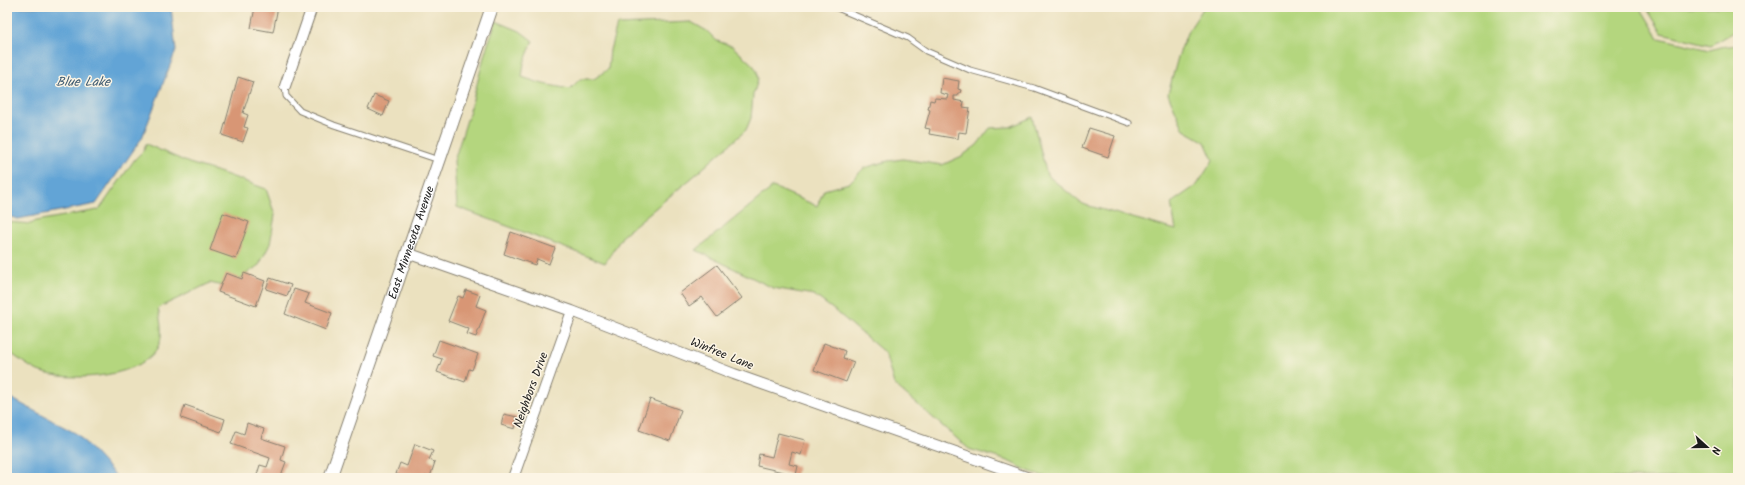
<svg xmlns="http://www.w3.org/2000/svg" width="1745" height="485" font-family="Kalam,sans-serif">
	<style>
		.green { fill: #b4d67e; stroke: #68794d }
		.water { fill: #62a4d6; stroke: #3f6079 }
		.building { fill: #d89674 }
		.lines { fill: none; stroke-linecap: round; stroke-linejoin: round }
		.service-casing { stroke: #847e6e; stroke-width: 7 }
		.minor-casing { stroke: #847e6e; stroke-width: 12 }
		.tertiary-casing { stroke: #847e6e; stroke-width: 14 }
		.service { stroke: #fff; stroke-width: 5 }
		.minor { stroke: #fff; stroke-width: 10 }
		.tertiary { stroke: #fff; stroke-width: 12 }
		.labels { text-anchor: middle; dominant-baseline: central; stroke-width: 3; stroke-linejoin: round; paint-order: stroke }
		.street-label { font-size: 12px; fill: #1c1c1c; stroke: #fcf5e5 }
		.water-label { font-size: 13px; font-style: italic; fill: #3c5970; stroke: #fcf5e5 }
	</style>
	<rect width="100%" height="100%" fill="#fcf5e5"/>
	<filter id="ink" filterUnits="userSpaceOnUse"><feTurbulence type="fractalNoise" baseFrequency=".025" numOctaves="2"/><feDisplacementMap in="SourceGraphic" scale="8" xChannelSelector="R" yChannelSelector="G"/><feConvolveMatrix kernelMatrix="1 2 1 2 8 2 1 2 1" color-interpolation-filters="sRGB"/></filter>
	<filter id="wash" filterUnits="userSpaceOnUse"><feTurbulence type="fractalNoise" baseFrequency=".012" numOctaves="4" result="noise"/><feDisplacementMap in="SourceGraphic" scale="16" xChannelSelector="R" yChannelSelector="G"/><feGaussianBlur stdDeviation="0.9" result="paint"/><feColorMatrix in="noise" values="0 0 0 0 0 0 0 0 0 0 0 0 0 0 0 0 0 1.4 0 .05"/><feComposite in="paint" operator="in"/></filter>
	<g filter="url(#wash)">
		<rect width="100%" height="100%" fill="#ebe1bf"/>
		<path class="green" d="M1204 7H1640L1659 38 1710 50 1720 47 1738 45V478H1049L1028 471 1008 461 969 449 894 384 885 353 838 313 814 295 773 288 696 250 773 187 817 206 824 190 849 183 864 168 888 161 903 159 942 165 962 156 977 145 990 128 1010 127 1032 117 1047 175 1082 204 1176 230 1171 203 1197 185 1213 160 1205 142 1184 130 1168 94 1178 57 1187 33Z
			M1646 7H1738V29L1711 45 1662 33Z
			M496 21 520 31 533 41 524 63 522 77 543 84 570 89 580 79H594L608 69 610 50 617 25 691 22 707 31 717 41 732 46 753 65 757 71 758 80 753 95 751 118 746 130 693 177 624 234 605 263 457 207 454 161 471 107 485 53Z
			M146 144 189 163 222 173 266 189 275 215 270 244 259 265 228 287 210 283 158 308C160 318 163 333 160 342 148 379 68 383 38 371 27 366 17 357 7 351V222L31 224 36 221 98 210 101 207 135 159 144 150Z"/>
		<path class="water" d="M7 7H171L176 50 142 138 96 204 18 219 7 216Z
			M7 396 77 434 118 478H7Z"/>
		<g id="blocks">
			<path class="building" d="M255 7H278L273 32 251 28Z
				M238 77 253 82 243 113 248 115 244 127 248 128 243 142 222 135Z
				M942 78 959 81 958 89 961 90 960 93H958V96H954V100L964 102 963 107 970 108 966 133 959 132 958 139 929 134 930 129 925 128 930 110 928 109 930 100 934 101 935 98 947 99 948 95 940 93Z
				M374 95 389 101 383 116 368 109Z
				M1089 128 1115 136 1108 157 1082 148Z
				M223 213 249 222 236 259 210 250Z
				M511 232 555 248 549 264 537 259 535 265 504 254Z
				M717 265 742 298 717 317 702 297 689 306 680 293Z
				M226 273 242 279 244 273 265 281 256 306 218 292Z
				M270 278 291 285 287 296 266 289Z
				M294 289 309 294 305 303 332 313 326 330 285 314Z
				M466 290 480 295 476 306 486 310 476 337 467 334 469 329 448 321 458 296 463 298Z
				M439 340 478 354 472 370 469 369 465 382 437 372 442 359 433 356Z
				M824 343 845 351 843 358 854 362 846 382 814 370Z
				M650 399 681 410 670 441 639 430Z
				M185 405 225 419 221 432 181 418Z
				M504 414 517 417 515 429 501 425Z
				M247 423 264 429 261 438 285 446 281 460 286 462 280 478H256L260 465 267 467 270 458 231 444 236 431 244 434Z
				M778 433 805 440 801 455 792 452 789 464 798 466 796 475 757 466 759 454 772 457Z
				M415 444 433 451 429 460 435 462 430 477 425 476 424 478H406L396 474 400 463 407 466Z"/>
		</g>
	</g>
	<g filter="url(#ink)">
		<use href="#blocks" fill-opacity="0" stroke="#847e6e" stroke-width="1"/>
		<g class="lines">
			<defs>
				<path id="service" d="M835 7 908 38 926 51 970 70 1034 88 1129 123
					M285 86 286 96 300 111 334 125 439 160"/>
				<path id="minor" d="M285 86 312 7
					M407 253 572 311 734 374 1029 478
					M513 478 572 311"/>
				<g id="tertiary">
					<path id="s1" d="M330 478 492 7"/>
				</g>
			</defs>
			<use href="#service" class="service-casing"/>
			<use href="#minor" class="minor-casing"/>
			<use href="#tertiary" class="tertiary-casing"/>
			<use href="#service" class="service"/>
			<use href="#minor" class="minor"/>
			<use href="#tertiary" class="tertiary"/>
		</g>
	</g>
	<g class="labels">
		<g class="street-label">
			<text stroke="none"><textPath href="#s1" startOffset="249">East Minnesota Avenue</textPath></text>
			<text transform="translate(722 354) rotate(22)">Winfree Lane</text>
			<text transform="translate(531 390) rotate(-70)">Neighbors Drive</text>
		</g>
		<g class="water-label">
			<text x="83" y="82">Blue Lake</text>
		</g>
	</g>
	<rect width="1745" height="485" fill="none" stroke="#fcf5e5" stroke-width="24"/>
	<g transform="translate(1707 447) rotate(111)" stroke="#fcf5e5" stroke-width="3" paint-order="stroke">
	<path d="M0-3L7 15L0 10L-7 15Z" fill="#1c1c1c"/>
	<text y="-6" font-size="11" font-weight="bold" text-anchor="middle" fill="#1c1c1c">N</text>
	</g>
</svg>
